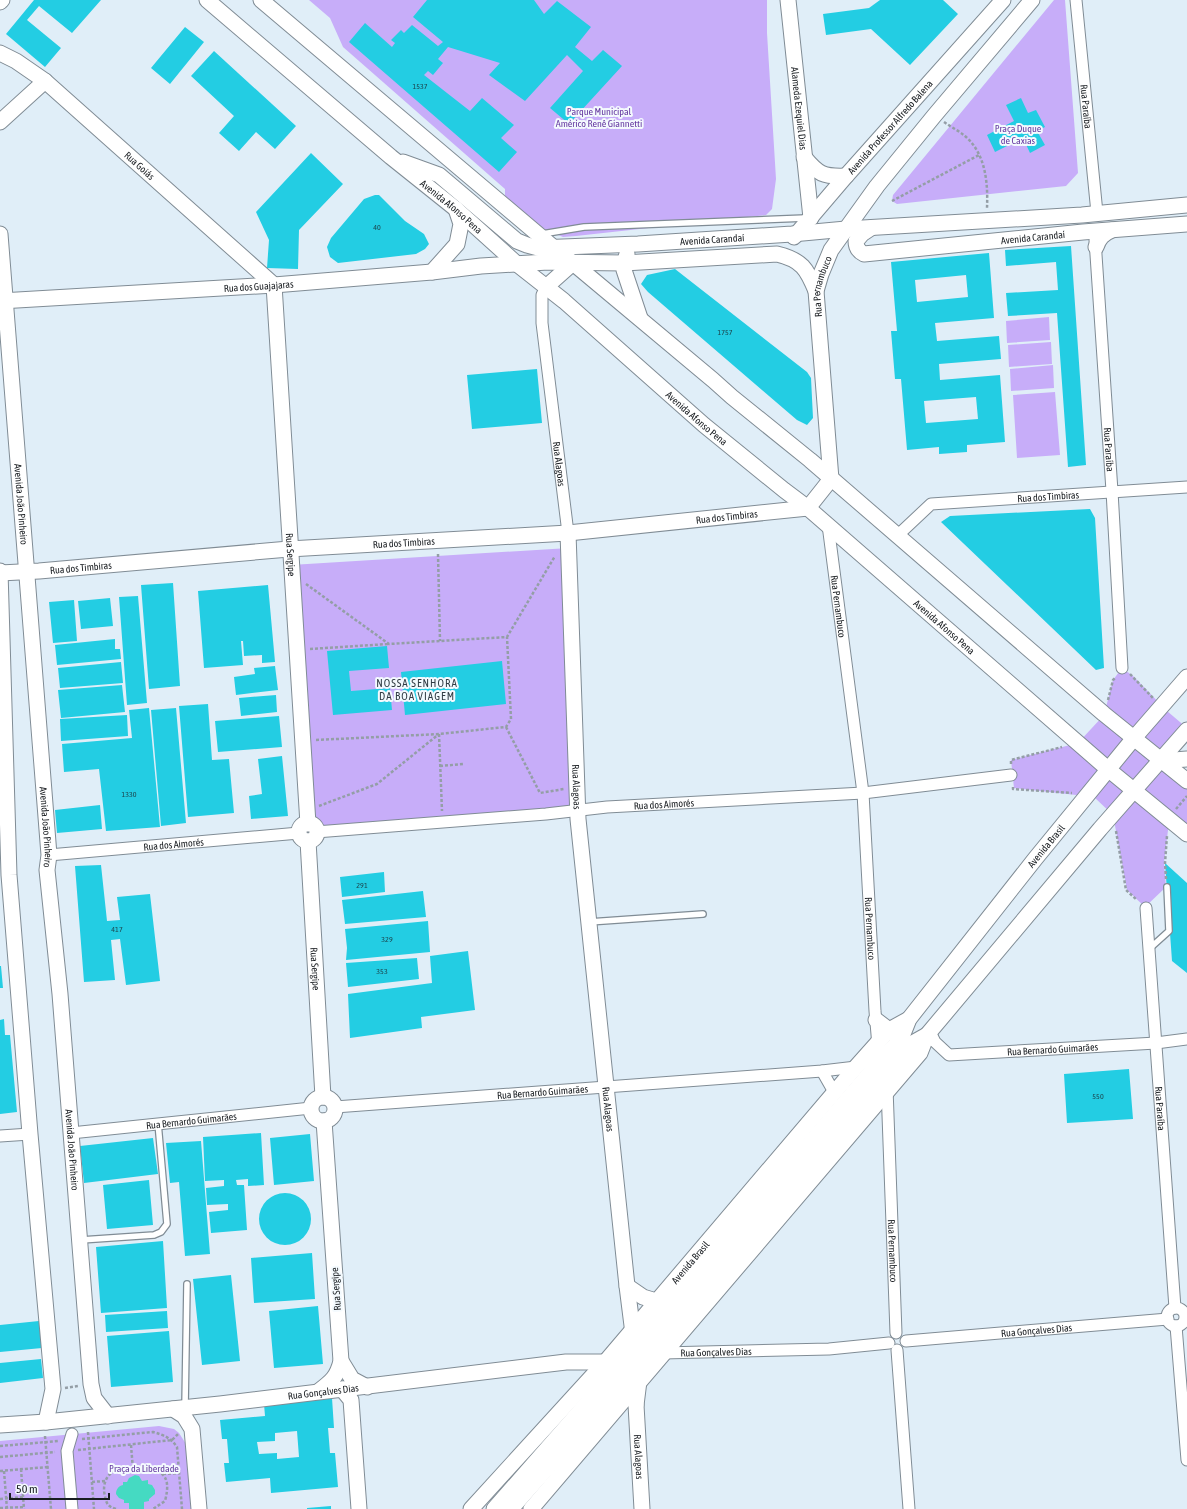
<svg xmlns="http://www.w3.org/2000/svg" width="1187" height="1509" font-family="'Asap Condensed',sans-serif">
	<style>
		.green { fill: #c7adf9 }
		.water { fill: #45dac2 }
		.building { fill: #23cde3; fill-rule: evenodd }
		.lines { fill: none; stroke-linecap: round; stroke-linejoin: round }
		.lane-casing { stroke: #808c95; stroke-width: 8 }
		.street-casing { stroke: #808c95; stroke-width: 13 }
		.secondary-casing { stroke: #808c95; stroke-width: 17 }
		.path { stroke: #949ea6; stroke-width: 2.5; stroke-dasharray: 3 2; stroke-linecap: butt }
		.lane { stroke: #fff; stroke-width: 5.5 }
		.street { stroke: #fff; stroke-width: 11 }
		.secondary { stroke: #fff; stroke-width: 15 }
		.labels { text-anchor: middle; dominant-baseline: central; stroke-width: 4; stroke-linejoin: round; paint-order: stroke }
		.number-label { font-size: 8px; fill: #1c4952 }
		.street-label { font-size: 10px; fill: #191d21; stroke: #f4fafe }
		.park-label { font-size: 10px; fill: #663aa1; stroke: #f4fafe }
		.neighbourhood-label { font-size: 11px; letter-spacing: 1px; fill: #313c44; stroke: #f4fafe }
	</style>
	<rect width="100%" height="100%" fill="#e0eef8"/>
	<path class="green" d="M309 0H767V33L776 179 772 209 766 215 576 236 563 237 540 227 505 199V189L343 47 330 18Z
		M1054 0H1065L1078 173 1066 186 897 204 892 201 893 195Z
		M1049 317 1050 340 1007 343 1006 321Z
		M1051 342 1052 364 1009 367 1008 345Z
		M1053 365 1054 388 1011 391 1010 369Z
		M1055 392 1060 455 1017 458 1013 395Z
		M569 548 581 800 564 809 315 827 291 565Z
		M1122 668 1133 676 1167 711 1187 728 1160 761 1187 783V835L1169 822 1164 863 1166 887 1145 907 1127 890 1113 815 1094 797 1014 788 1011 760 1078 743 1104 715 1113 680Z
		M159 1426 174 1429 179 1433 186 1444 191 1509H0V1441Z"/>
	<path class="water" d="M135 1475 139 1476 142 1481 148 1480V1484L152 1485 155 1490V1494L149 1499V1501L144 1502V1509H129V1503H124V1500L119 1498 116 1494C116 1490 118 1486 123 1485V1482H127L129 1478Z"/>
	<path class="building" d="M34 0H101L72 33 39 6 27 20 61 48 45 67 6 34Z
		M427 0H534L544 14 557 1 591 27 575 47 592 61 603 50 622 66 569 124 550 108 583 71 567 55 525 101 489 75 500 63 448 47 438 59 443 63 433 75 428 71 424 75 470 111 482 98 514 125 501 138 517 152 499 172 349 42 365 23 392 47 395 43 391 40 401 30 404 33 412 25 438 46 443 42 413 17Z
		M880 0H943L958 14 910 65 871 29 826 35 823 14 869 8Z
		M185 27 204 42 170 84 151 68Z
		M214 51 296 126 275 149 256 132 239 151 219 133 234 116 191 76Z
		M1021 98 1028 113 1036 110 1045 127 1037 131 1045 145 1030 153 1023 138 995 152 987 135 1014 121 1006 105Z
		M311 153 343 184 299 230 298 269 267 268 269 240 256 212Z
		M375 195H379L405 221 424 234 429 244 425 249 416 254 338 263 330 257 327 247 331 238 364 199Z
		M1071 246 1086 465 1068 467 1057 313 1008 316 1006 293 1058 290 1056 262 1006 266 1005 250Z
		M989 253 994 318 935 323 937 341 999 336 1001 359 939 364 940 380 1000 375 1005 442 967 445V452L939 454V447L907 450 901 379H895L891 331H897L891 262ZM966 275 968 297 917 302 915 280ZM976 397 978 419 926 423 924 401Z
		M675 269 807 372 811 378 813 418 807 425 797 420 648 292 641 284 647 275Z
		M537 369 542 423 472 429 467 375Z
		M1090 509 1095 518 1104 668 1096 670 941 522 950 516Z
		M173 583 180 686 149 689 141 585Z
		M268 585 275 662 262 663V655L244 656 243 641H241L243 665 204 668 198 591Z
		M138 596 147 703 127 705 119 597Z
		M110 598 113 626 81 629 78 601Z
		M74 600 77 641 53 643 49 602Z
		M115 639V649H120L121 659 57 665 55 645Z
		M387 646 389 668 349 671 351 691 390 688 392 710 333 715 327 651Z
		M502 661 506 704 405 715 401 672Z
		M121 662 123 683 60 688 58 668Z
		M275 666 278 690 236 695 234 677 255 674 254 668Z
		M122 685 125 712 61 718 58 690Z
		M276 695 277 712 241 716 239 698Z
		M208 704 212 760 229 759 234 813 188 817 179 706Z
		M149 708 160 827 106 831 99 769 64 772 62 744 132 738 129 710Z
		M176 708 186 823 161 826 151 710Z
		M127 715 128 736 61 741 60 719Z
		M279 716 282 747 218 752 215 721Z
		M282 756 288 816 251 819 249 796 262 794 258 759Z
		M100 805 102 829 57 833 55 810Z
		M1165 863 1187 883V973L1172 961Z
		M101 865 107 921 120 920 117 897 150 894 160 981 126 985 120 939 111 940 115 980 84 982 75 866Z
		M384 872 385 892 342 897 340 877Z
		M423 891 426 917 345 924 342 900Z
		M428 921 430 952 346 960 347 948 345 929Z
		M468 951 475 1010 421 1017 422 1028 350 1038 348 994 432 983 430 956Z
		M417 958 419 979 348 987 346 963Z
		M0 966H1L3 988H0Z
		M4 1019 5 1035H10L17 1112 0 1114V1020Z
		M1129 1069 1133 1119 1067 1123 1064 1074Z
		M261 1133 264 1185 248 1186V1179L236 1180 237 1185H244L247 1230 211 1233 209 1212 228 1210V1204L207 1205 206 1188 224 1186V1180L205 1181 203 1137Z
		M310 1134 314 1181 274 1185 270 1138Z
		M153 1138 158 1174 84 1183 80 1146Z
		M201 1141 210 1254 185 1256 179 1182 170 1183 166 1143Z
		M149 1180 153 1225 107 1229 103 1185Z
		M259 1219a26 26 0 1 1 52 0a26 26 0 1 1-52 0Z
		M163 1241 167 1308 101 1313 96 1247Z
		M312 1253 315 1299 254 1303 251 1258Z
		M231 1275 240 1361 202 1365 193 1279Z
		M318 1306 323 1364 274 1368 269 1311Z
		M167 1311 168 1328 106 1332 105 1315Z
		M39 1321 42 1348 0 1352V1325Z
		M169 1331 173 1382 111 1387 107 1336Z
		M41 1359 43 1378 0 1383V1363Z
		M332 1398 334 1428H328L330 1453H335L338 1487 271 1493 270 1478 226 1482 224 1463H229L227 1439H222L220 1420 265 1416 264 1404ZM297 1431 299 1457 277 1459V1453L259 1454 257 1442 275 1441V1433Z
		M331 1506V1509H307V1508Z"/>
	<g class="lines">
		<defs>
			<path id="lane" d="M542 234 584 227 806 218
				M589 922 703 914
				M1149 949 1169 931 1167 887
				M81 1240 154 1235 161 1232 167 1224 158 1123
				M185 1407 187 1284"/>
			<g id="street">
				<path id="s1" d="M1076 0 1097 213"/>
				<path id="s2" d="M1095 240 1112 491 1122 668"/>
				<path id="s3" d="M546 287 542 295V323L568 533"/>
				<path id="s4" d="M828 525 863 793 875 1011 878 1046"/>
				<path id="s5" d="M897 536 931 504 1187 487"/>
				<path id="s6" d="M316 832 546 814 607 807 863 793 1011 775"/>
				<path id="s7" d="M49 855 299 833"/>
				<path id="s8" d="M1146 908 1175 1308"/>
				<path id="s9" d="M930 1032 935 1042 949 1055 1156 1043 1187 1039"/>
				<path d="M822 1071 834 1092"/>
				<path id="s10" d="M887 1088 896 1333"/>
				<path id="s11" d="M335 1107 822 1071 856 1067"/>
				<path id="s12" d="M71 1133 311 1108"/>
				<path d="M0 1136 30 1134"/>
				<circle cx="1176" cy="1317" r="9"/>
				<path d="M1176 1326 1187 1460"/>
				<path id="s13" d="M906 1341 1168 1319"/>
				<path d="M897 1350 909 1509"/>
				<path id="s14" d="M663 1353 829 1349 889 1343"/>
				<path d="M72 1509 67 1451 72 1434"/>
			</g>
			<g id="secondary">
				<path id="s15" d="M207 0 391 157 456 209 517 264 564 301 704 425 784 490 808 508 1109 770 1187 834"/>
				<path d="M261 0 553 247 573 263 713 380 732 397 810 460 1104 714 1187 781"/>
				<path id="s16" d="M788 0 811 218"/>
				<path d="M0 2 2 0"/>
				<path id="s17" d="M0 53 16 61 45 81 274 285 308 824"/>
				<path d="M0 122 45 81"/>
				<path d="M804 157C818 174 823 177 846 176"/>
				<path id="s18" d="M403 162 439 175 517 241 527 245 538 248 638 244 792 234 846 229 1082 215 1187 205"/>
				<path id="s19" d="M871 228 862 234 856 241C856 247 858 251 864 254L1083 232 1187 224"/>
				<path id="s20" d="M0 234 49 855 47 870 60 994 91 1384 94 1398 108 1416"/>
				<path id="s21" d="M794 237 846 176 1003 0"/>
				<path d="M1096 247C1099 238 1103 234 1112 230"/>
				<path d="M627 254 624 263V270L640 318"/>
				<path d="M432 272 457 244 461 224 456 209"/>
				<path d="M546 287 573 263"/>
				<path id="s22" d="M0 301 274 285 432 272 481 266 548 262 624 263 777 254C802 260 807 269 816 291"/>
				<path id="s23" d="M808 508 831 479 816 291 821 274 831 250 877 186 934 116 1032 0"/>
				<path id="s24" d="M568 533 578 819 627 1286 639 1381 636 1405"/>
				<path d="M0 571 9 875 30 1134 53 1389 46 1422"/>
				<path id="s25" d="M0 573 39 571 289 549 568 533 808 508"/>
				<path d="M1161 761 1187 759"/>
				<circle cx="308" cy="832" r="9"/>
				<path id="s26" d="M308 841 323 1097"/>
				<path d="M876 1020 897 1036"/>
				<circle cx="323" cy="1109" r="12"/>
				<path d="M627 1286 643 1297 656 1301"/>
				<path d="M341 1361 352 1379 367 1387"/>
				<path d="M342 1389 351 1400 359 1509"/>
				<path d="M319 1391C332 1381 337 1377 341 1361L324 1121"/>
				<path id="s27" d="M634 1396 636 1405 642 1509"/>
				<path d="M173 1409 184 1416 192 1429 199 1509"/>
				<path id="s28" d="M0 1425 46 1422 220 1404 566 1362H611"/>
				<path id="s29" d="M471 1509 606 1361 856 1067 889 1030 909 1019"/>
				<path id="s30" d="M494 1509 622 1363 880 1061 901 1039 909 1019 1035 859 1134 738 1187 677"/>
				<path d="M511 1509 619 1387 909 1045 927 1035"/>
				<path d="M531 1509 920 1053 927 1035 1100 829 1187 730"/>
			</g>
		</defs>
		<use href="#lane" class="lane-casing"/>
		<use href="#street" class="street-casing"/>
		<use href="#secondary" class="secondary-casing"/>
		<path class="path" d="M944 122C951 127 959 131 965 136 986 154 988 183 987 208
			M892 201 979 155
			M438 554 440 641
			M306 584 389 644 507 637 555 556
			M310 649 388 644
			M1130 674 1153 698
			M1108 700 1113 680 1116 677
			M506 727 540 793 564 789
			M439 734 442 811
			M316 740 439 734 506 727 511 719 507 637
			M1011 764V760L1062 747
			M440 766 463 764
			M1013 787V789L1072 793
			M319 806 377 784 439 734
			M1176 809 1187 796
			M1116 831 1126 890 1137 900
			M1166 879 1165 863 1167 836
			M65 1388 78 1386
			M88 1432 94 1509
			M45 1436 51 1509
			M82 1439 153 1432C164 1435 171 1438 177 1447L182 1509
			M131 1445 133 1470
			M0 1446 59 1441
			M78 1450 172 1440 179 1433
			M0 1457 55 1452
			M21 1469 24 1509
			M0 1471 48 1467
			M4 1471 7 1509
			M163 1474 180 1473
			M92 1482 105 1481
			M0 1499 23 1497
			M0 1508 24 1507
			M116 1509C108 1507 106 1503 105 1496 103 1489 104 1481 109 1475 115 1469 125 1470 133 1470 158 1468 173 1471 165 1501L153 1509"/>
		<use href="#lane" class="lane"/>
		<use href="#street" class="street"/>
		<use href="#secondary" class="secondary"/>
	</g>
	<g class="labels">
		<g class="number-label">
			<text x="420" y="86">1537</text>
			<text x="377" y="227">40</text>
			<text x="725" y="332">1757</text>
			<text x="129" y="794">1330</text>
			<text x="362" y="885">291</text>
			<text x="117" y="929">417</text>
			<text x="387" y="939">329</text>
			<text x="382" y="971">353</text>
			<text x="1098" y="1096">550</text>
		</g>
		<g class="street-label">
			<text stroke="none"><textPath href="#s1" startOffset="107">Rua Paraíba</textPath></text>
			<text stroke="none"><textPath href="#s16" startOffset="109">Alameda Ezequiel Dias</textPath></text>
			<text stroke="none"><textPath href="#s21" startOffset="146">Avenida Professor Alfredo Balena</textPath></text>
			<text stroke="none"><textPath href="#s17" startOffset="180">Rua Goiás</textPath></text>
			<text stroke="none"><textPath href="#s15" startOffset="320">Avenida Afonso Pena</textPath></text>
			<text stroke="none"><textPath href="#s19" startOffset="206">Avenida Carandaí</textPath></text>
			<text stroke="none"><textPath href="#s18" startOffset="337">Avenida Carandaí</textPath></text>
			<text stroke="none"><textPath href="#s22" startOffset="259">Rua dos Guajajaras</textPath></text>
			<text stroke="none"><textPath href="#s23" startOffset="231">Rua Pernambuco</textPath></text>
			<text stroke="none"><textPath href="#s15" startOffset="644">Avenida Afonso Pena</textPath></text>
			<text stroke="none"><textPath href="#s2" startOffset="210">Rua Paraíba</textPath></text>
			<text stroke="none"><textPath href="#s3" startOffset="179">Rua Alagoas</textPath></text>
			<text stroke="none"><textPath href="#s5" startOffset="164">Rua dos Timbiras</textPath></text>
			<text stroke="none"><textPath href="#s20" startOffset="271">Avenida João Pinheiro</textPath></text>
			<text stroke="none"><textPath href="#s25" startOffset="729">Rua dos Timbiras</textPath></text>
			<text stroke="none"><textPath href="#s25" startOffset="405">Rua dos Timbiras</textPath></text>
			<text stroke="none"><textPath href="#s17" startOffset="630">Rua Sergipe</textPath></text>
			<text stroke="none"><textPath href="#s25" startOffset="81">Rua dos Timbiras</textPath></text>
			<text stroke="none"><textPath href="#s4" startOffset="82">Rua Pernambuco</textPath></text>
			<text stroke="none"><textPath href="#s15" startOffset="968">Avenida Afonso Pena</textPath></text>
			<text stroke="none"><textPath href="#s24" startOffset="254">Rua Alagoas</textPath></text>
			<text stroke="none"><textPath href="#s6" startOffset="349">Rua dos Aimorés</textPath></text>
			<text stroke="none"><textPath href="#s20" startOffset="595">Avenida João Pinheiro</textPath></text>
			<text stroke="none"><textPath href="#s7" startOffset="125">Rua dos Aimorés</textPath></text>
			<text stroke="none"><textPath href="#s30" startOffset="864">Avenida Brasil</textPath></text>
			<text stroke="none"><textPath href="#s4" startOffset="406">Rua Pernambuco</textPath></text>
			<text stroke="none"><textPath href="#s26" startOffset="128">Rua Sergipe</textPath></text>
			<text stroke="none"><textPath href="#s9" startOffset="134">Rua Bernardo Guimarães</textPath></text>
			<text stroke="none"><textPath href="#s11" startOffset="208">Rua Bernardo Guimarães</textPath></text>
			<text stroke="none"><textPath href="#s8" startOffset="201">Rua Paraíba</textPath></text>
			<text stroke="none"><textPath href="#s24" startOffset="578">Rua Alagoas</textPath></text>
			<text stroke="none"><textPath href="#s12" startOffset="121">Rua Bernardo Guimarães</textPath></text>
			<text stroke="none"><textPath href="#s20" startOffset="919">Avenida João Pinheiro</textPath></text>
			<text stroke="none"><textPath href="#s10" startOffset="163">Rua Pernambuco</textPath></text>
			<text stroke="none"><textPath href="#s29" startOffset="330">Avenida Brasil</textPath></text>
			<text transform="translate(336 1289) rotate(-94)">Rua Sergipe</text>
			<text stroke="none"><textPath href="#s13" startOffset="131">Rua Gonçalves Dias</textPath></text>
			<text stroke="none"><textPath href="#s14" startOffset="53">Rua Gonçalves Dias</textPath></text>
			<text stroke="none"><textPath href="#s28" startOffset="325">Rua Gonçalves Dias</textPath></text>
			<text stroke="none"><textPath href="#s27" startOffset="61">Rua Alagoas</textPath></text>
		</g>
		<g class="park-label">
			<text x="599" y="111">Parque Municipal<tspan x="599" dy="12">Américo Renê Giannetti</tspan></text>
			<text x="1018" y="128">Praça Duque<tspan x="1018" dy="12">de Caxias</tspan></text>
			<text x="144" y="1468">Praça da Liberdade</text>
		</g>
		<g class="neighbourhood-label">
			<text x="417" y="683">NOSSA SENHORA<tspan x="417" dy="13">DA BOA VIAGEM</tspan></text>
		</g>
	</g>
	<path d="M10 1493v6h99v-6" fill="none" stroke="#191d21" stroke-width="2"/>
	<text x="16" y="1493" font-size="12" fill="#191d21" stroke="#f4fafe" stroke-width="3" paint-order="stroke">50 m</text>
</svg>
